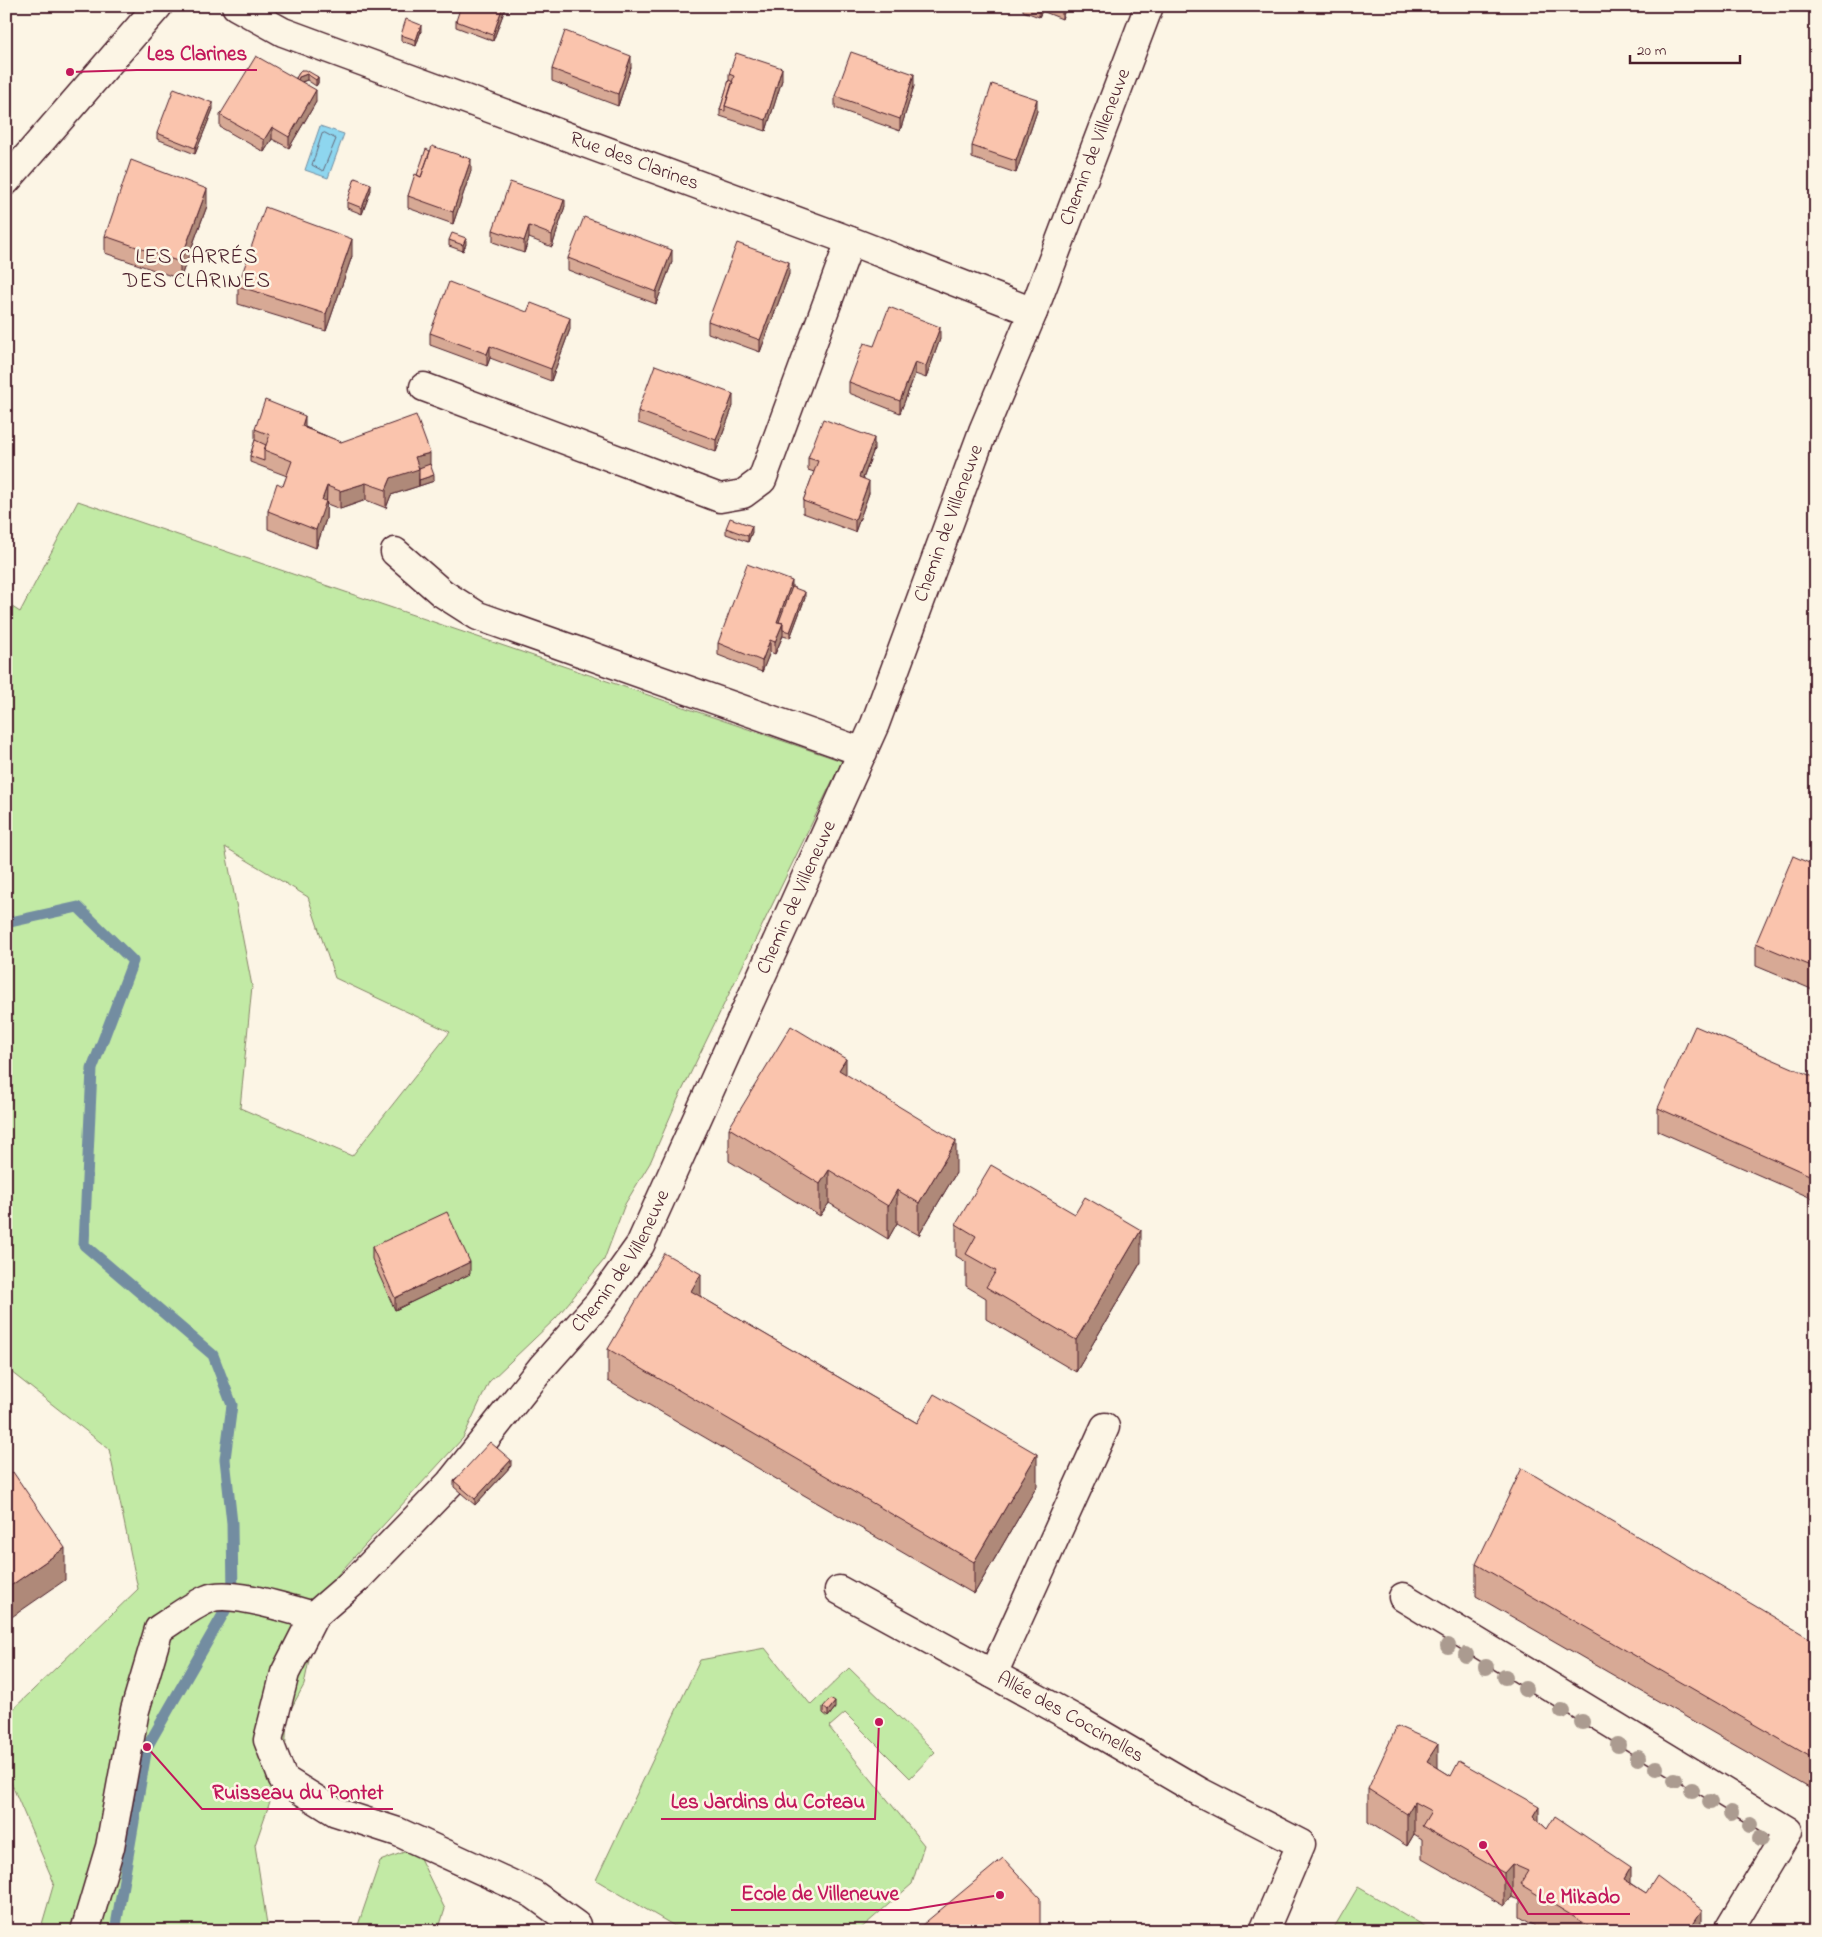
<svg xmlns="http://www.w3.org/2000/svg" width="1822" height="1937" font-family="'Indie Flower',sans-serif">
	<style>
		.green { fill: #c2eaa5; stroke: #868468; fill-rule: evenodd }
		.water { fill: #8ed6ef; stroke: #738da1 }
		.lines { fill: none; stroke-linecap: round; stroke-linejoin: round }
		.shore { stroke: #656879; stroke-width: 1 }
		.stream { stroke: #738da1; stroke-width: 11 }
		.minor-casing { stroke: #4a1f2b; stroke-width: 31 }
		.minor { stroke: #fcf5e5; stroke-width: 28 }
		.tree { fill: #ab9b90 }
		.wall { fill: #d7a995; stroke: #4a1f2b }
		.shaded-wall { fill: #af8979; stroke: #4a1f2b }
		.building { fill: #fac4ad; stroke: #4a1f2b }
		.labels { text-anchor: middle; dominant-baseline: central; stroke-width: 5; stroke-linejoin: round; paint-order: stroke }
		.street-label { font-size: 20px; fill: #4a1f2b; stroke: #fcf5e5 }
		.neighbourhood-label { font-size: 21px; letter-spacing: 1px; fill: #4a1f2b; stroke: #fcf5e5 }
		.leader { fill: none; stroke: #c2185b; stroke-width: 2 }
		.callout-dot { fill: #c2185b; stroke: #fcf5e5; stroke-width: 2 }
		.callout-label { font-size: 21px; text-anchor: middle; font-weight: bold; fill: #c2185b; stroke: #fcf5e5; stroke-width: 5; stroke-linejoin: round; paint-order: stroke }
	</style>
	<rect width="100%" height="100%" fill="#fcf5e5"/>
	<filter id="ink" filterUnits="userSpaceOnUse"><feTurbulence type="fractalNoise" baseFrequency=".02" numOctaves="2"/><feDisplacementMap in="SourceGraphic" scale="10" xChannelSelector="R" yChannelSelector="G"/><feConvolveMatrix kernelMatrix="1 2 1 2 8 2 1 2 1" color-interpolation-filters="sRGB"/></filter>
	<g filter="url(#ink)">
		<path class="green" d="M78 501 842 761 677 1101 650 1163 625 1204 604 1260 556 1318 489 1382 463 1438 323 1591 304 1685 287 1716 285 1758 255 1845 268 1931H40L54 1883 6 1771V1716L138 1589 109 1449 6 1368V603L20 612ZM225 847 308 897 335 978 450 1032 352 1156 240 1108 252 986Z
			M765 1648 811 1705 849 1668 935 1752 910 1778 845 1713 829 1727 924 1845 912 1884 858 1931H683L596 1880 700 1660Z
			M415 1848 445 1909 438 1931H356L380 1861Z
			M1358 1887 1433 1931H1332Z"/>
		<path class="water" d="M320 126 344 134 328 178 305 170Z"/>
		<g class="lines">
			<path class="shore" d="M325 133 336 139 323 171 312 165 322 134Z"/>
			<path class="stream" d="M6 923 78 907 133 961 92 1069 84 1245 213 1355 232 1405 225 1459 232 1523 233 1597 147 1747 115 1931"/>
			<defs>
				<g id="minor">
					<path id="s1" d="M236 6 283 32 840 237 1033 312"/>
					<path d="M6 181 158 6"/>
					<path d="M424 387 720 498 743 494 762 480 850 241"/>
					<path d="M395 552 442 593 478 616 863 752"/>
					<path id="s2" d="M839 1590 1075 1719 1200 1792 1301 1844 1264 1931"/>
					<path d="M1403 1597 1788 1831 1728 1931"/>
					<path d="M314 1616 285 1673 268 1740 283 1779 336 1812 398 1832 533 1894 576 1925"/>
					<path d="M993 1674 1105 1427"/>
					<path id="s3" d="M85 1931 110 1847 135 1710 159 1629C175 1619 191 1606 208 1599 228 1589 292 1610 314 1616L359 1577 450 1483 543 1366 598 1304 640 1245 875 724 983 431 1033 312 1149 6"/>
				</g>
			</defs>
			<use href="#minor" class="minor-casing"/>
			<use href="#minor" class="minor"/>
		</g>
		<g class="tree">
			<circle cx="1448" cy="1646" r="8"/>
			<circle cx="1466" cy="1655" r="8"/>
			<circle cx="1486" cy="1667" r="8"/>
			<circle cx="1505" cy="1677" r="8"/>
			<circle cx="1525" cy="1689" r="8"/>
			<circle cx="1562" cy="1711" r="8"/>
			<circle cx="1582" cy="1722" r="8"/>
			<circle cx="1618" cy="1745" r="8"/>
			<circle cx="1638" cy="1758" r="8"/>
			<circle cx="1656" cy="1768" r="8"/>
			<circle cx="1675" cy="1780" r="8"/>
			<circle cx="1692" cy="1790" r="8"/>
			<circle cx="1710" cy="1802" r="8"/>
			<circle cx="1731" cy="1813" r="8"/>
			<circle cx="1750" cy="1825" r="8"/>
			<circle cx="1760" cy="1839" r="8"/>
		</g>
		<path class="wall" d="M505 6V9L493 41 456 27V21Z
			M1023 6H1066L1062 19 1042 11 1039 17 1023 11Z
			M421 31 416 46 401 41V35Z
			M631 67 618 106 552 81V69Z
			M301 70 318 77V83L316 86 307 80 302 82 316 102 289 148 272 139 264 152 220 127V115L296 78Z
			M729 74 782 80 766 131 720 116V110L729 80Z
			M914 86 900 131 835 108V96Z
			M213 109 195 154 157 139V133Z
			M1037 111 1016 173 972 158V146Z
			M471 171 453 224 408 208V196L417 175Z
			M371 190 362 214 347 208V202Z
			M207 206 180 279 105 253V236Z
			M565 206 552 247 529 238 524 253 493 242V230Z
			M449 240 466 244 463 251 449 246Z
			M352 256 326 331 238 304V286Z
			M568 258 672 262 656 304 568 270Z
			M789 274 760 352 708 333V321Z
			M570 329 551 381 490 358 487 366 430 345V333Z
			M940 339 926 378 915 374 900 413 849 393V382L874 346Z
			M733 406 716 452 638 423V411Z
			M255 429 326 436 341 442 430 464 434 481 391 495 386 508 366 500 340 509 327 504 326 506V519L316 548 268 529V511L283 486 287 476 250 462V456L255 440Z
			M874 449 863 479 869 493 855 532 803 513V501L814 472 808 470V458Z
			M726 528 752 532 748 542 726 534Z
			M792 587 805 598 790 638 783 636 775 654 770 652 762 672 718 655V643Z
			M1816 866V991L1756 966V943Z
			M846 1074 956 1173 919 1235 897 1223 888 1239 829 1203 820 1216 729 1161V1128Z
			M1816 1078V1200L1658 1131V1108Z
			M956 1224 1141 1262 1076 1372 986 1319V1298L966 1286V1262L956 1256Z
			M372 1247 470 1274 395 1310 372 1259Z
			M701 1297 917 1423 1037 1486 974 1594 608 1381V1349Z
			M511 1466 475 1505 454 1487V1481Z
			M1476 1564 1816 1642V1792L1476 1596Z
			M823 1707 835 1708 828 1717 823 1713Z
			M1438 1768 1451 1776 1539 1821 1547 1829 1631 1883 1702 1931H1543L1520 1917V1900L1512 1897 1504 1906 1422 1859V1839L1414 1834 1407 1846 1368 1822V1789Z"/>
		<path class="shaded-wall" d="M503 6H505V9L493 41V35Z
			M1039 6H1042V11L1039 17Z
			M1062 6H1066L1062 19Z
			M421 25V31L416 46V40Z
			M631 56V67L618 106V94Z
			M782 68V80L766 131V120Z
			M307 74V80L296 84 299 77Z
			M914 74V86L900 131V119Z
			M318 77V83L316 86V80Z
			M316 90V102L289 148V137Z
			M1037 99V111L1016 173V161Z
			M213 103V109L195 154V148Z
			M272 127V139L264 152V140Z
			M471 159V171L453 224V212Z
			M371 184V190L362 214V208Z
			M207 189V206L180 279V262Z
			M564 200H565V206L552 247V235Z
			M529 226V238L524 253V241Z
			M466 238V244L463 251V245Z
			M352 239V256L326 331V314Z
			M672 250V262L656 304V292Z
			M789 262V274L760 352V340Z
			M570 318V329L551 381V369Z
			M940 327V339L926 378V366Z
			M490 346V358L487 366V354Z
			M915 362V374L900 413V401Z
			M733 394V406L716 452V440Z
			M305 416V433L302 426Z
			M874 438V449L859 489V477Z
			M430 453V470L419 473V486L391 495 386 508V490L391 478 415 457Z
			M434 475V481L419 486V480Z
			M869 481V493L855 532V520Z
			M366 483V500L340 509V491Z
			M327 486 326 519 316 548V530L322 500Z
			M752 526V532L748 542V536Z
			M792 581V593L779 628 777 622Z
			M805 592V598L790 638V632Z
			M783 623V635L775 654V642Z
			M770 640V652L762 672V661Z
			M846 1059V1092L839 1070Z
			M956 1141V1173L919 1235V1203Z
			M829 1170V1203L820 1216V1184Z
			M897 1190V1223L888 1239V1206Z
			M1141 1230V1262L1076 1372V1340Z
			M470 1262V1274L395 1310V1298Z
			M701 1274V1307L691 1291Z
			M1037 1454V1486L974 1594V1562Z
			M511 1460V1466L475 1505V1499Z
			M65 1548V1580L6 1621V1589Z
			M835 1702V1708L828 1717V1711Z
			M1438 1744V1777L1427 1761Z
			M1414 1802V1834L1407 1846V1814Z
			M1539 1806V1838L1533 1816Z
			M1512 1864V1897L1504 1906V1873Z
			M1631 1867V1900L1624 1879Z
			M1702 1910V1931H1688Z
			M1614 1925V1931H1609Z"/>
		<path class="building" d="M461 6H503L493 35 456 21Z
			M406 19 421 25 416 40 401 35Z
			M565 31 631 56 618 94 552 69Z
			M851 52 914 74 900 119 835 96Z
			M736 53 782 68 766 120 725 106 734 76 729 74Z
			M256 56 316 90 289 137 272 127 264 140 220 115Z
			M301 70H306L318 77 316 80 307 74 299 77 298 80 296 78Z
			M729 80 733 82 725 106V111L720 110Z
			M992 84 1037 99 1016 161 972 146Z
			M174 88 213 103 195 148 157 133Z
			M432 146 471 159 453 212 408 196 415 174 421 177Z
			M426 149 430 151 421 177 417 175Z
			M131 160 207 189 180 262 105 236Z
			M355 178 371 184 362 208 347 202Z
			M510 182 564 200 552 235 529 226 524 241 493 230Z
			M265 207 352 239 326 314 238 286Z
			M584 217 672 250 656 292 568 258Z
			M452 233 466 238 463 245 449 240Z
			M737 243 789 262 760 340 708 321Z
			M449 282 527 312 531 303 570 318 551 369 490 346 487 354 430 333Z
			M889 307 940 327 926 366 915 362 900 401 849 382 864 343 874 346Z
			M655 365 733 394 716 440 638 411Z
			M265 400 305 416 302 426 341 442 416 415 430 453 415 457 419 469 391 478 386 490 366 483 340 491 327 486 322 500 326 501 316 530 268 511 277 483 283 486 292 461 264 450 270 435 255 429Z
			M823 419 874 438 859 477 869 481 855 520 803 501 818 461 808 458Z
			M305 427 326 436 305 428Z
			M255 440 266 445 264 450V461L250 456Z
			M430 464 434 475 419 480V468Z
			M730 518 752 526 748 536 726 528Z
			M747 564 792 581 777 622 783 623 775 642 770 640 762 661 718 643Z
			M792 587 805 592 790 632 783 630V623L779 622Z
			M1793 856 1816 866V968L1756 943Z
			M791 1026 846 1059 839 1070 956 1141 919 1203 897 1190 888 1206 829 1170 820 1184 729 1128Z
			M1695 1026 1816 1078V1178L1658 1108Z
			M991 1165 1075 1214 1085 1197 1141 1230 1076 1340 986 1287 996 1271 966 1254 976 1236 956 1224Z
			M447 1212 470 1262 395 1298 372 1247Z
			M664 1253 701 1274 691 1291 917 1423 934 1394 1037 1454 974 1562 608 1349Z
			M490 1442 511 1460 475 1499 454 1481Z
			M1522 1468 1816 1642V1760L1476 1564Z
			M13 1472 65 1548 6 1589V1477Z
			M830 1699 835 1702 828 1711 823 1707Z
			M1397 1726 1438 1744 1427 1761 1451 1776 1459 1761 1539 1806 1533 1816 1547 1829 1555 1816 1631 1867 1624 1879 1646 1893 1657 1876 1702 1910 1688 1931H1626L1614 1925 1609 1931H1597L1520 1884 1528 1871 1512 1864 1504 1873 1422 1826 1431 1811 1414 1802 1407 1814 1368 1789Z
			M1003 1858 1040 1898V1931H915Z"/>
	</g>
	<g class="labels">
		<g class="street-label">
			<text stroke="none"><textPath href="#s3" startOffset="2162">Chemin de Villeneuve</textPath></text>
			<text stroke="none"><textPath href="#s1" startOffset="428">Rue des Clarines</textPath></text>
			<text stroke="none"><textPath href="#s3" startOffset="1758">Chemin de Villeneuve</textPath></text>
			<text stroke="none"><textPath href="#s3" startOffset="1354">Chemin de Villeneuve</textPath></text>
			<text stroke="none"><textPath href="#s3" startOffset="949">Chemin de Villeneuve</textPath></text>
			<text stroke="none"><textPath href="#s2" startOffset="264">Allée des Coccinelles</textPath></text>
		</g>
		<g class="neighbourhood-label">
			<text x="197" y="258">LES CARRÉS<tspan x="197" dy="24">DES CLARINES</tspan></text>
		</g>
	</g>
	<path class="leader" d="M70 72L137 70H257M147 1747L202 1809H393M879 1722L875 1819H661M1000 1895L909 1910H731M1483 1845L1528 1914H1630"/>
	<g class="callout-dot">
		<circle cx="70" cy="72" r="5"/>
		<circle cx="147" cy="1747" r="5"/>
		<circle cx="879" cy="1722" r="5"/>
		<circle cx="1000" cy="1895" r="5"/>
		<circle cx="1483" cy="1845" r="5"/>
	</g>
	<g class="callout-label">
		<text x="197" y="60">Les Clarines</text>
		<text x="298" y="1799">Ruisseau du Pontet</text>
		<text x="768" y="1808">Les Jardins du Coteau</text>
		<text x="820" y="1900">Ecole de Villeneuve</text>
		<text x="1579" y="1903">Le Mikado</text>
	</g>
	<rect width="1822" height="1937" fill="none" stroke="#fcf5e5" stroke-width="25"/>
	<rect x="12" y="12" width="1797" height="1912" fill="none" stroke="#4a1f2b" stroke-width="2" filter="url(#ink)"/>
	<path d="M1630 55v8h110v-8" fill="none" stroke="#4a1f2b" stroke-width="2.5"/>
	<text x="1637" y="55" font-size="15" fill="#4a1f2b" stroke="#fcf5e5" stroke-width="4" paint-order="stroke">20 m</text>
</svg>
